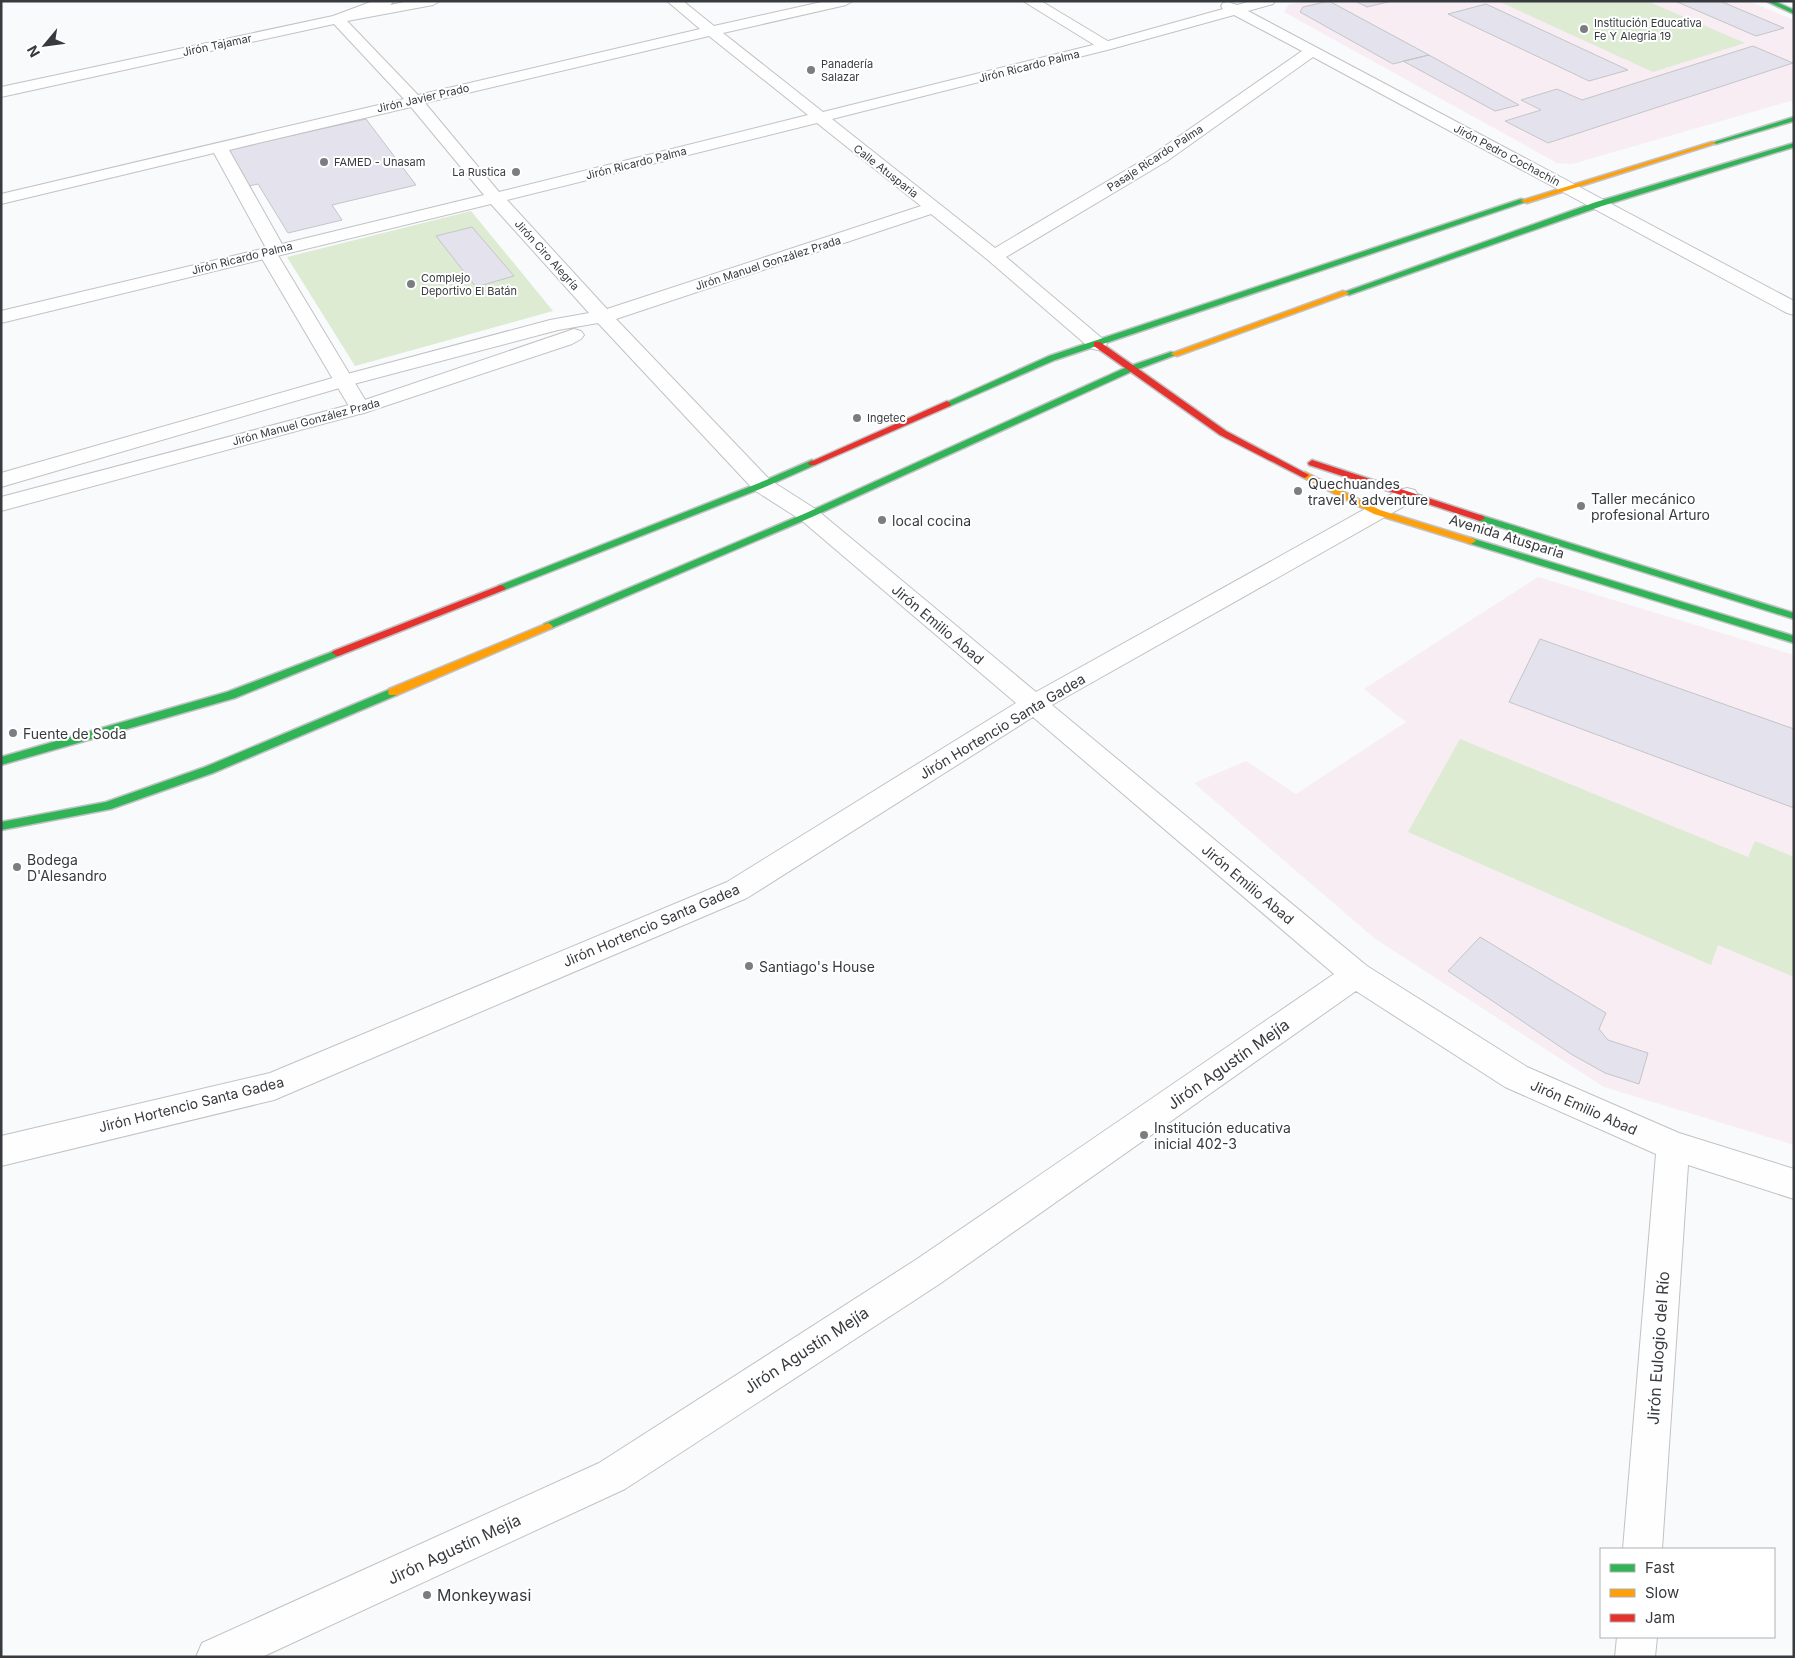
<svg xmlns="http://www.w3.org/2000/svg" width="1795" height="1658" font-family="Inter,sans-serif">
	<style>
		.education { fill: #f7edf2 }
		.green { fill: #dcebd2 }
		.building { fill: #e4e2ed; stroke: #c4c5c8 }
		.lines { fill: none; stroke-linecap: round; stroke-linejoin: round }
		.lane-casing { stroke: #c0c2c5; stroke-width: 2 }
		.street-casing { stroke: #c0c2c5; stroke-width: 2 }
		.fast-casing { stroke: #c0c2c5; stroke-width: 3 }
		.slow-casing { stroke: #c0c2c5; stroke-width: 3 }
		.jam-casing { stroke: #c0c2c5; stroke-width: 3 }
		.lane { fill: #fefeff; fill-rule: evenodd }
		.street { fill: #fefeff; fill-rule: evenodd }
		.fast { fill: #30b455; fill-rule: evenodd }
		.slow { fill: #ff9f0a; fill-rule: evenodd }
		.jam { fill: #e5322d; fill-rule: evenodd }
		.poi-dot { fill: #7b7d80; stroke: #fff; stroke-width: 2 }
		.labels { text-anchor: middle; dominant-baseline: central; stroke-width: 4; stroke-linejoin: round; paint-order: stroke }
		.far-poi-label { font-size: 11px; fill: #373a3e; stroke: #fff; text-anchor: start }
		.far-street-label { font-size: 11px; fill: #373a3e; stroke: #fff }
		.poi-label { font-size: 14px; fill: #373a3e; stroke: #fff; text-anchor: start }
		.street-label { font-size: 14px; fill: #373a3e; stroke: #fff }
		.near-street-label { font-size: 16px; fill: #373a3e; stroke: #fff }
		.near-poi-label { font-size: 16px; fill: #373a3e; stroke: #fff; text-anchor: start }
	</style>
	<rect width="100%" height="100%" fill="#f8fafc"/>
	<path class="education" d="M1304 1H1748L1794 20V100L1572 164 1557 163 1284 12 1288 5Z
		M1538 577 1794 655V1145L1604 1087 1374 938 1194 783 1246 761 1296 794 1406 722 1364 689Z"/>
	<path class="green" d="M1498 1H1647L1745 43 1653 72Z
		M471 211 553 311 355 366 287 257Z
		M1460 739 1748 857 1755 841 1794 857V977L1718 945 1711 965 1408 832Z"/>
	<path class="building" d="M1329 1 1429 55 1393 64 1300 12 1303 7Z
		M1355 1H1392L1367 7Z
		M1675 1H1720L1784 28 1756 36Z
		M1486 4 1628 70 1589 81 1448 14Z
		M1753 46 1793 63 1548 143 1505 121 1541 110 1521 100 1557 89 1582 100Z
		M1429 55 1519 105 1495 111 1403 61Z
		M366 119 416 185 332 205 342 220 288 233 258 184 244 187 222 151Z
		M472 227 514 276 476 287 436 236Z
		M1540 639 1794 729V808L1509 702Z
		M1480 937 1606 1013 1599 1029 1608 1040 1648 1053 1639 1084 1605 1073 1571 1054 1448 971Z"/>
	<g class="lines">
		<defs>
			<path id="lane" d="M1023 1H1041L1111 43 1113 46 1111 49H1101Z
				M267 247 273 248 276 252 370 408 367 412 360 414 353 412 350 408 258 252 261 248Z"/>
			<path id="street" d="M373 1H394L390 5 409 1H440L433 5 347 21 418 95 700 29 667 1H683L714 26 826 1H853L846 5 723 33 823 112 1101 43 1223 9 1221 6 1223 3 1228 2 1237 5 1251 1H1275L1273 4 1248 11 1794 301V315L1787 313 1313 57 1167 161 1006 257 1104 340 1107 344 1104 348 1097 350 1090 348 988 260 931 214 616 319 770 480 817 510 1036 692 1399 490 1407 488 1415 490 1418 495 1415 500 1052 705 1367 966 1527 1067 1679 1133 1794 1169V1199L1688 1165 1662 1549H1623L1656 1154 1505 1087 1356 991 941 1283 625 1489 262 1657H196L202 1643 599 1463 917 1259 1334 974 1033 717 747 898 274 1100 1 1166V1136L270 1073 727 882 1016 703 801 520 754 490 598 323 558 330 350 385 1 487V473L336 377 550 320 589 313 491 204 1 323V311L266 248 214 153 1 204V194L404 99 334 24 1 97V87L333 16ZM1234 15 1302 51 1155 153 995 248 832 119 1111 49ZM709 36 808 115 499 192 425 103ZM411 107 484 195 282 244 229 150ZM817 123 921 206 607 309 507 200Z
				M574 329 581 331 584 335 581 339 572 344 367 412 1 511V497L353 404Z
				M1617 1637H1657L1655 1657H1615Z"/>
			<path id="fast" d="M1766 1H1774L1794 10V14Z
				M1794 117V121L1716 144 1711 143Z
				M1794 143V147L1602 206 1349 295 1342 293 1596 202Z
				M1521 199 1528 201 1055 360 950 406H944L943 404 1049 356Z
				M1171 352 1178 354 1133 371 812 517 552 628 548 629 543 626 544 624 806 513 1127 367Z
				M812 460 816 463 815 465 765 487 504 590H498L496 588 498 586 759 483Z
				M1480 515 1794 613V619L1477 520 1475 518Z
				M1471 538 1794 636V643L1468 543 1466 541Z
				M337 650 342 653 341 655 235 698 1 765V757L227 692Z
				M393 688 398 692 397 695 213 773 111 809 1 830V822L106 802 205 767Z"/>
			<path id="slow" d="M1712 142 1717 143 1527 203 1520 201Z
				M1343 291 1350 293 1177 356 1170 354Z
				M1305 472 1380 510 1474 539 1476 541 1471 544 1468 543 1374 514 1302 477V473Z
				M548 623 553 626 552 628 397 695H389L388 692 389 689Z"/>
			<path id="jam" d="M1094 342H1100L1226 431 1309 475 1305 478 1302 477 1220 435 1094 346Z
				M947 401 951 404 950 406 815 465H809L808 463Z
				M1312 460 1483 516 1485 518 1480 521 1477 520 1309 465 1308 463Z
				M501 585 506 588 504 590 341 655 337 656 332 653 333 651Z"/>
		</defs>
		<use href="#lane" class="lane-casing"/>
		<use href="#street" class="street-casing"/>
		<use href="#fast" class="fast-casing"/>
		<use href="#slow" class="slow-casing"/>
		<use href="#jam" class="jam-casing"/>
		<use href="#lane" class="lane"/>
		<use href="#street" class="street"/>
		<use href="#fast" class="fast"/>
		<use href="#slow" class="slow"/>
		<use href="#jam" class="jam"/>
	</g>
	<g class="poi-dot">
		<circle cx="1584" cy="29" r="5"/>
		<circle cx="811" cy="70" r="5"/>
		<circle cx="324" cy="162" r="5"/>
		<circle cx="516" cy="172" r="5"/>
		<circle cx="411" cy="284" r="5"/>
		<circle cx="857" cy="418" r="5"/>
		<circle cx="1298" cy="491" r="5"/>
		<circle cx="1581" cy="506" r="5"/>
		<circle cx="882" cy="520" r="5"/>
		<circle cx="13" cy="733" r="5"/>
		<circle cx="17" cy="867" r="5"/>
		<circle cx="749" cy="966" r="5"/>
		<circle cx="1144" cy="1135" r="5"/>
		<circle cx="427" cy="1595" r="5"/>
	</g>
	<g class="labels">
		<g class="far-poi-label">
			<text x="1594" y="23">Institución Educativa<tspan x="1594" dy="13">Fe Y Alegria 19</tspan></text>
			<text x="821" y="64">Panadería<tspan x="821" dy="13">Salazar</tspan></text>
			<text x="334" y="162">FAMED - Unasam</text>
			<text x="506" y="172" text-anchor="end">La Rustica</text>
			<text x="421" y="278">Complejo<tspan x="421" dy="13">Deportivo El Batán</tspan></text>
			<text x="867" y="418">Ingetec</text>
		</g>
		<g class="far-street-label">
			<text transform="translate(217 45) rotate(-12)">Jirón Tajamar</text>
			<text transform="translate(1029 66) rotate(-14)">Jirón Ricardo Palma</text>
			<text transform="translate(423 98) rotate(-13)">Jirón Javier Prado</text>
			<text transform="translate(1507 155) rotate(28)">Jirón Pedro Cochachín</text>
			<text transform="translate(1155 158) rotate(-33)">Pasaje Ricardo Palma</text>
			<text transform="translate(636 163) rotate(-14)">Jirón Ricardo Palma</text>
			<text transform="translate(886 171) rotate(38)">Calle Atusparia</text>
			<text transform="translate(547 255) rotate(48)">Jirón Ciro Alegría</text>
			<text transform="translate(242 258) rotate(-14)">Jirón Ricardo Palma</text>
			<text transform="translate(768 263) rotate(-18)">Jirón Manuel González Prada</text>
			<text transform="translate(306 422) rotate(-15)">Jirón Manuel González Prada</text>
		</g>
		<g class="poi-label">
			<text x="1308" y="483">Quechuandes<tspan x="1308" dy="16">travel &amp; adventure</tspan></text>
			<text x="1591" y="498">Taller mecánico<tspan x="1591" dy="16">profesional Arturo</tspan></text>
			<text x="892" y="520">local cocina</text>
			<text x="23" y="733">Fuente de Soda</text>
			<text x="27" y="859">Bodega<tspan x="27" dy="16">D'Alesandro</tspan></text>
			<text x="759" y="966">Santiago's House</text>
			<text x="1154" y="1127">Institución educativa<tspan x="1154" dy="16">inicial 402-3</tspan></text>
		</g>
		<g class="street-label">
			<text transform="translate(1507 536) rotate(17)">Avenida Atusparia</text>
			<text transform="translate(938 624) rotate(40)">Jirón Emilio Abad</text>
			<text transform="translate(1002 726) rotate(-31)">Jirón Hortencio Santa Gadea</text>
			<text transform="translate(1248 884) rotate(40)">Jirón Emilio Abad</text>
			<text transform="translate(651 925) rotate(-23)">Jirón Hortencio Santa Gadea</text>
			<text transform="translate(191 1104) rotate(-14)">Jirón Hortencio Santa Gadea</text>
			<text transform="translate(1584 1107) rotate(24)">Jirón Emilio Abad</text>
		</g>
		<g class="near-street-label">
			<text transform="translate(1228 1064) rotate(-35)">Jirón Agustín Mejía</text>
			<text transform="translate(1658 1348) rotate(-86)">Jirón Eulogio del Río</text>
			<text transform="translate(806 1350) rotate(-33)">Jirón Agustín Mejía</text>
			<text transform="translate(454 1549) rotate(-25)">Jirón Agustín Mejía</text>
		</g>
		<g class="near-poi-label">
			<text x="437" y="1595">Monkeywasi</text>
		</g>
	</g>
	<rect width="1795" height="1658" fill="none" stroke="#373a3e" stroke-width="5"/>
	<rect x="1600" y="1548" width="175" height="90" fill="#ffffff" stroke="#afb0b2"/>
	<rect x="1610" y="1564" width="25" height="8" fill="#30b455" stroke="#afb0b2"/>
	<text x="1645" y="1573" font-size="15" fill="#373a3e">Fast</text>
	<rect x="1610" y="1589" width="25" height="8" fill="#ff9f0a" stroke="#afb0b2"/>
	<text x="1645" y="1598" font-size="15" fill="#373a3e">Slow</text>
	<rect x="1610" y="1614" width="25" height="8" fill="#e5322d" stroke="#afb0b2"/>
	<text x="1645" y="1623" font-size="15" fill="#373a3e">Jam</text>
	<g transform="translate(45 45) rotate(241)" stroke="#ffffff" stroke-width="4" paint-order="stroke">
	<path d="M0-4L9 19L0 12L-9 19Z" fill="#373a3e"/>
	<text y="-8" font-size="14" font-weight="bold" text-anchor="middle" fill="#373a3e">N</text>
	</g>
</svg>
